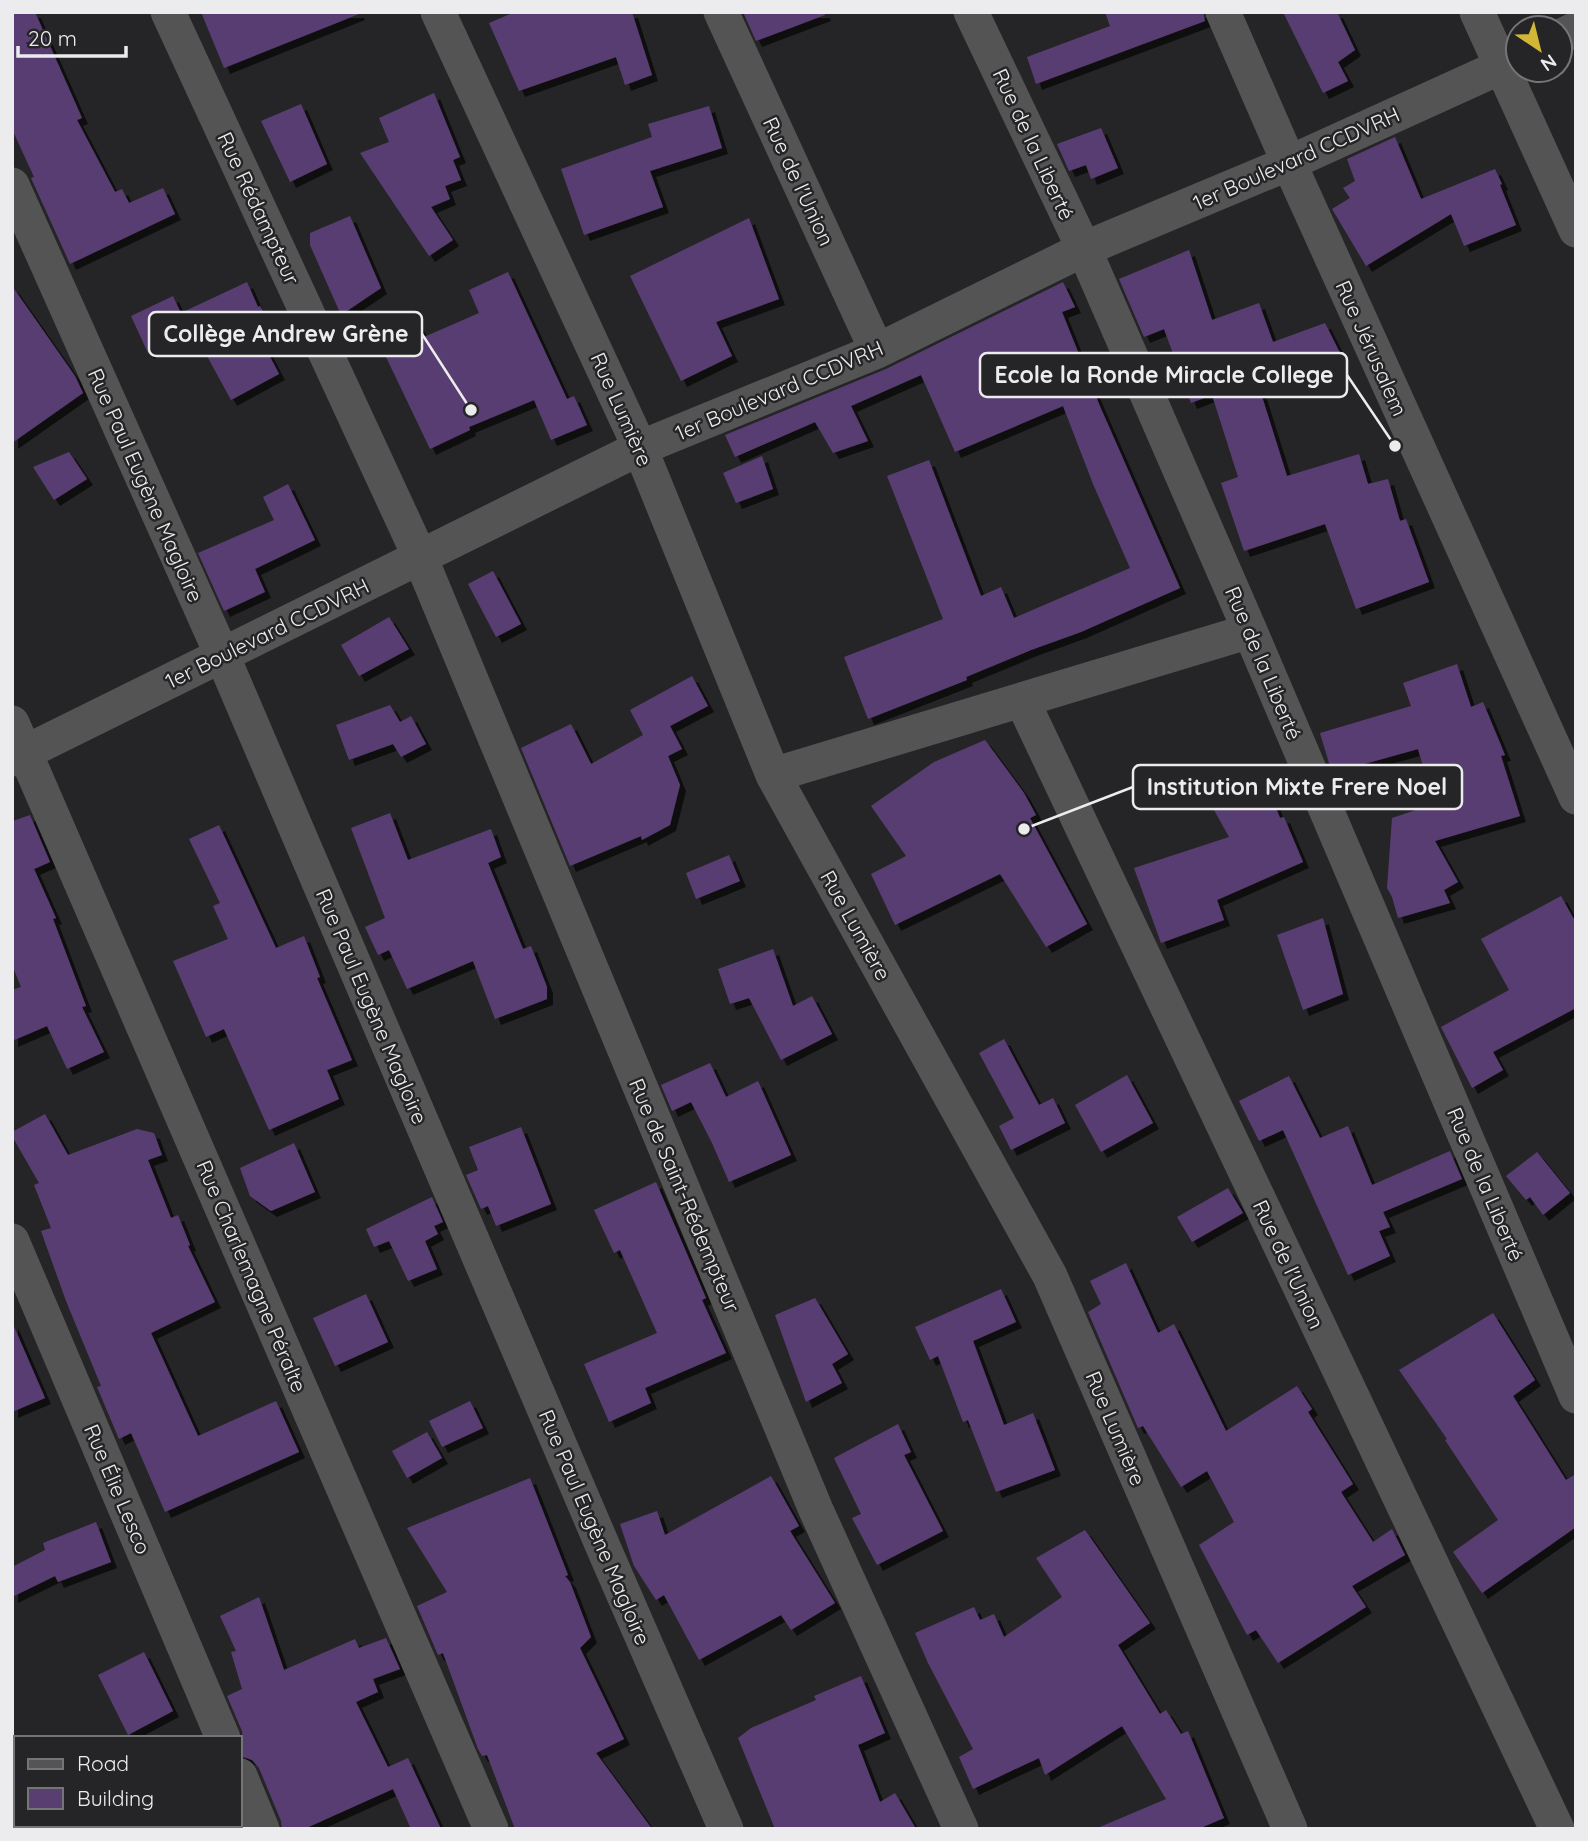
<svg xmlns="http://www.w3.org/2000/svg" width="1588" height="1841" font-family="Quicksand,sans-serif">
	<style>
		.building { fill: #593e72; filter: url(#shadow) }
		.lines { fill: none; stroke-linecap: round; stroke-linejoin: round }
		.minor { stroke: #545455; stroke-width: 35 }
		.labels { text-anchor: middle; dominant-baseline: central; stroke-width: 5; stroke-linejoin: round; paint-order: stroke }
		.street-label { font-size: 21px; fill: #ecebed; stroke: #252426 }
		.leader { fill: none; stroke: #ecebed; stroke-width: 2.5 }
		.callout-dot { fill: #ecebed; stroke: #252426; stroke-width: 2.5 }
		.callout { fill: #252426; stroke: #ecebed; stroke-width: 2.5 }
		.callout-label { font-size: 23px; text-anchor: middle; font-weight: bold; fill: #ecebed }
	</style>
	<defs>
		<filter id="shadow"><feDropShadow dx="6" dy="6" stdDeviation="0" flood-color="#0009"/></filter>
	</defs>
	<rect width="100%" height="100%" fill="#252426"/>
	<path class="building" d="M12 12H35L82 118 77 120 115 192 122 189 129 203 163 188 175 214 70 264 31 178 34 177 12 129Z
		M201 12H358L359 14 224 68Z
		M515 12H632L652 75 625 85 616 57 519 91 489 23Z
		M743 12H824L825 15 756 41Z
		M1105 12H1203L1205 21 1036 84 1027 57 1110 26Z
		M1283 12H1337L1355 50 1338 62 1348 81 1323 93Z
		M434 93 460 157 453 160 461 180 445 186 450 199 431 207 453 240 429 256 360 153 389 142 379 118Z
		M301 104 327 164 290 182 261 121Z
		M709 106 722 148 650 171 663 207 584 235 561 169 652 137 648 124Z
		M1101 128 1118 168 1091 179 1086 165 1069 171 1057 144Z
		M1395 137 1421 199 1495 169 1502 184 1500 185 1516 225 1464 246 1451 214 1366 266 1332 209 1350 198 1343 188 1355 181 1347 159Z
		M350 216 381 288 341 315 310 245V233Z
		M749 218 779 299 716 322 732 356 681 381 630 276Z
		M1189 250 1212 320 1259 303 1273 342 1325 323 1340 353 1259 387 1287 476 1359 454 1368 484 1388 479 1400 521 1406 519 1429 582 1356 609 1325 524 1244 551 1221 483 1238 477 1212 395 1191 403 1164 329 1144 337 1119 279Z
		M508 272 567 399 574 396 587 425 551 440 534 400 469 427 470 430 430 449 376 336 414 317 424 337 479 313 469 290Z
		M247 282 258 307 260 306 279 339 265 347 279 374 231 400 183 312Z
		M1063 282 1075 307 1062 312 1099 404 1180 588 1081 632 1031 650 966 677 967 680 868 719 844 657 943 619 887 476 929 460 981 596 1001 587 1014 618 1130 568 1093 484 1063 406 955 452 921 375 851 406 868 441 833 453 815 422 735 457 725 435 886 369Z
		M12 286 75 376 83 393 12 443Z
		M173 296 190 333 148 353 131 316Z
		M69 452 87 479 54 500 33 467Z
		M762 456 773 489 736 503 723 473Z
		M288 484 315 540 255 569 265 592 224 611 198 553 274 520 263 497Z
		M493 571 521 624 496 637 468 584Z
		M389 617 409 649 359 676 341 645Z
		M1457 664 1471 707 1483 702 1505 755 1501 756 1520 816 1435 841 1458 882 1444 890 1450 903 1398 918 1392 897 1387 888 1392 818 1434 804 1418 749 1332 773 1320 733 1411 706 1403 683Z
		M692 676 708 706 670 726 682 749 668 756 680 785 670 825 642 840 641 836 570 866 521 748 571 724 591 764 643 735 630 710Z
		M390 705 400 722 411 716 426 744 401 757 393 744 349 760 336 725Z
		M985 740 1024 793 1036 815 1030 818 1087 924 1046 947 1000 874 895 925 871 874 906 856 871 806 934 762Z
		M1265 781 1280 818 1284 817 1303 862 1217 900 1224 920 1161 943 1134 868 1229 837 1214 810Z
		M390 813 408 860 491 829 501 857 488 863 523 949 531 946 547 987V999L495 1019 473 961 407 989 389 950 378 955 365 927 385 918 351 828Z
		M30 815 50 862 34 869 56 918 53 919 86 1006 82 1007 104 1052 67 1069 47 1026 12 1041V990L21 987 12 965V819L13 821Z
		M219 825 276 948 304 936 320 977 317 978 352 1060 327 1070 339 1099 269 1130 224 1029 206 1037 173 961 228 939 213 906 220 903 189 839Z
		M729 855 740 881 696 899 686 873Z
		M1561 896 1576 923V1008L1493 1052 1503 1070 1472 1088 1441 1027 1509 990 1481 939Z
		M1323 918 1343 994 1303 1010 1277 935Z
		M773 949 793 1006 812 996 832 1034 781 1060 749 998 730 1004 718 969Z
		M1004 1039 1039 1105 1053 1098 1065 1123 1011 1150 999 1126 1014 1118 979 1053Z
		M710 1063 726 1097 758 1081 791 1155 729 1182 712 1143 691 1102 672 1111 661 1085Z
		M1127 1075 1153 1123 1101 1152 1075 1105Z
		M1289 1076 1320 1138 1348 1126 1372 1185 1450 1151 1462 1179 1383 1212 1390 1227 1379 1231 1390 1256 1348 1275 1283 1130 1259 1141 1239 1101Z
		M45 1114 68 1155 137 1129 154 1133 162 1155 148 1160 171 1218 178 1215 190 1245 188 1246 215 1302 151 1333 198 1436 276 1401 299 1452 165 1512 131 1433 119 1439 97 1387 101 1386 66 1301 41 1231 51 1228 34 1185 39 1183 12 1136V1132Z
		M521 1127 551 1204 496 1226 488 1206 481 1209 466 1175 478 1170 469 1147Z
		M294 1143 315 1192 271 1211 250 1196 240 1168Z
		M1537 1152 1570 1193 1543 1215 1530 1197 1526 1200 1506 1176Z
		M656 1182 706 1298 702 1300 726 1353 645 1388 651 1403 609 1422 584 1364 657 1333 620 1250 614 1253 594 1210Z
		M1228 1188 1243 1213 1192 1242 1177 1217Z
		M432 1197 443 1222 434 1226 438 1234 425 1241 437 1269 408 1281 389 1241 374 1247 366 1229Z
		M1126 1263 1158 1333 1174 1324 1226 1431 1297 1386 1312 1409 1308 1412 1353 1484 1341 1492 1373 1542 1392 1529 1405 1555 1352 1586 1366 1607 1278 1663 1256 1630 1247 1635 1199 1545 1234 1522 1207 1471 1181 1487 1143 1426 1138 1428 1088 1312 1101 1304 1090 1281Z
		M1001 1289 1016 1322 973 1341 1004 1425 1033 1413 1055 1470 996 1492 968 1420 963 1422 938 1356 930 1360 915 1327Z
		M366 1294 388 1342 335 1366 313 1318Z
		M815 1298 848 1354 832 1364 842 1383 806 1402 775 1315Z
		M1493 1313 1535 1380 1513 1396 1566 1480 1576 1474V1527L1482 1593 1453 1552 1498 1520 1445 1440 1447 1439 1399 1370Z
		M12 1322 45 1398 12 1412Z
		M470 1401 483 1428 442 1447 429 1421Z
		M898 1424 911 1452 904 1455 943 1531 877 1565 852 1518 861 1514 834 1458Z
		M427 1432 442 1458 407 1478 392 1451Z
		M771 1476 799 1526 790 1531 835 1603 791 1630 781 1615 699 1660 664 1595 656 1600 634 1566 620 1524 657 1511 665 1535Z
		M530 1478 568 1575 565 1576 570 1582 591 1637 580 1648 624 1739 596 1753 652 1829H515L487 1755 482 1756 478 1749 443 1653 438 1655 417 1606 447 1592 407 1528Z
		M96 1522 111 1562 58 1582 55 1576 12 1597V1567L45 1550 43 1543Z
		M1085 1530 1150 1623 1118 1645 1160 1714 1166 1710 1181 1734 1188 1731 1224 1818 1198 1829H1095L1166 1799 1122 1726 1045 1775 1039 1758 973 1789 959 1757 973 1749 928 1663 915 1633 974 1607 980 1620 994 1614 1004 1637 1062 1597 1036 1558Z
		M259 1597 284 1670 355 1639 359 1648 386 1638 400 1669 373 1679 378 1692 356 1702 388 1767 408 1758 441 1829H411L393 1789 304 1829H282L281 1821 259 1768 252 1760 241 1756 240 1754 243 1740 242 1731 227 1696 242 1689 231 1652 236 1651 220 1616Z
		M144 1652 173 1711 128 1735 98 1675Z
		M861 1676 885 1733 858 1745 880 1802 895 1793 916 1829H775L738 1738 751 1728 816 1700 814 1696Z"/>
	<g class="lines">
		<path class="minor" d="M168 12 420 557 816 1510 961 1829
			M438 12 640 448 773 775 1050 1276 1290 1829
			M721 12 877 351
			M971 12 1084 249 1250 631 1576 1396
			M1223 12 1289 163 1576 797
			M1477 12 1576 230
			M1560 37 1576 29
			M12 185 222 655 607 1556 726 1829
			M1022 700 1557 1829
			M12 723 491 1829
			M12 759 640 448 877 351 1084 249 1289 163 1518 59
			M773 775 1250 631
			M12 1241 223 1738
			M240 1776 262 1829
			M12 1813 16 1821"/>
	</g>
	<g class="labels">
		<g class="street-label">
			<text transform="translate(1034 144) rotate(65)">Rue de la Liberté</text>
			<text transform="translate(1296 158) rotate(-24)">1er Boulevard CCDVRH</text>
			<text transform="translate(799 181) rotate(65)">Rue de l'Union</text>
			<text transform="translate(259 208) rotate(65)">Rue Rédampteur</text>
			<text transform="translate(1372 348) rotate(66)">Rue Jérusalem</text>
			<text transform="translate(779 390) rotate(-23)">1er Boulevard CCDVRH</text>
			<text transform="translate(622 409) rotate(66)">Rue Lumière</text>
			<text transform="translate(146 485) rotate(66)">Rue Paul Eugène Magloire</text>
			<text transform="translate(267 633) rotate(-26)">1er Boulevard CCDVRH</text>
			<text transform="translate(1264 663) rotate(67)">Rue de la Liberté</text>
			<text transform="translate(856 925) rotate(61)">Rue Lumière</text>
			<text transform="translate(372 1006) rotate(67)">Rue Paul Eugène Magloire</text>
			<text transform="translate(1486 1184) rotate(67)">Rue de la Liberté</text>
			<text transform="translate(685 1195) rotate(67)">Rue de Saint-Rédempteur</text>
			<text transform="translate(1289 1264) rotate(65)">Rue de l'Union</text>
			<text transform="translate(252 1276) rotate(67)">Rue Charlemagne Péralte</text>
			<text transform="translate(1116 1428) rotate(67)">Rue Lumière</text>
			<text transform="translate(118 1489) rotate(67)">Rue Élie Lesco</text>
			<text transform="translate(595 1527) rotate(67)">Rue Paul Eugène Magloire</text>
		</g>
	</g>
	<path class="leader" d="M471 410L422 334M1395 446L1347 375M1024 829L1133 787"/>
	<g class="callout-dot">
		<circle cx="471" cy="410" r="7"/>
		<circle cx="1395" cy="446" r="7"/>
		<circle cx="1024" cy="829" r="7"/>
	</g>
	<g class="callout">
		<rect x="149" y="312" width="273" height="44" rx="7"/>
		<rect x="980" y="353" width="367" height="44" rx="7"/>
		<rect x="1133" y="765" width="329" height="44" rx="7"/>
	</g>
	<g class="callout-label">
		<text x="286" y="342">Collège Andrew Grène</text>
		<text x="1164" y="383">Ecole la Ronde Miracle College</text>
		<text x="1297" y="795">Institution Mixte Frere Noel</text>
	</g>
	<rect width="1588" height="1841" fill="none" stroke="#ecebed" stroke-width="28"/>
	<rect x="14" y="1736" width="228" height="91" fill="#252426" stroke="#757476" stroke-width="2"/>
	<rect x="28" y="1759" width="35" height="10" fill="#545455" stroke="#757476" stroke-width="2"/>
	<text x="77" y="1771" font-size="21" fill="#ecebed">Road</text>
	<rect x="28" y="1788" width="35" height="21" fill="#593e72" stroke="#757476" stroke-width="2"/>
	<text x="77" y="1806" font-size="21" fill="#ecebed">Building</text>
	<g transform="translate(1539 49) rotate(145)"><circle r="33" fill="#252426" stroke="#757476" stroke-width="2"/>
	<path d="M0-5L12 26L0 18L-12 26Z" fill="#d2b736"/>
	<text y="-10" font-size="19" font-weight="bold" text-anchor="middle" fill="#ecebed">N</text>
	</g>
	<path d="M18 46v10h108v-10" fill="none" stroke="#ecebed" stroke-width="3.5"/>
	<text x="28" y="46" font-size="21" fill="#ecebed" stroke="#252426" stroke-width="5" paint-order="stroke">20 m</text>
</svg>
